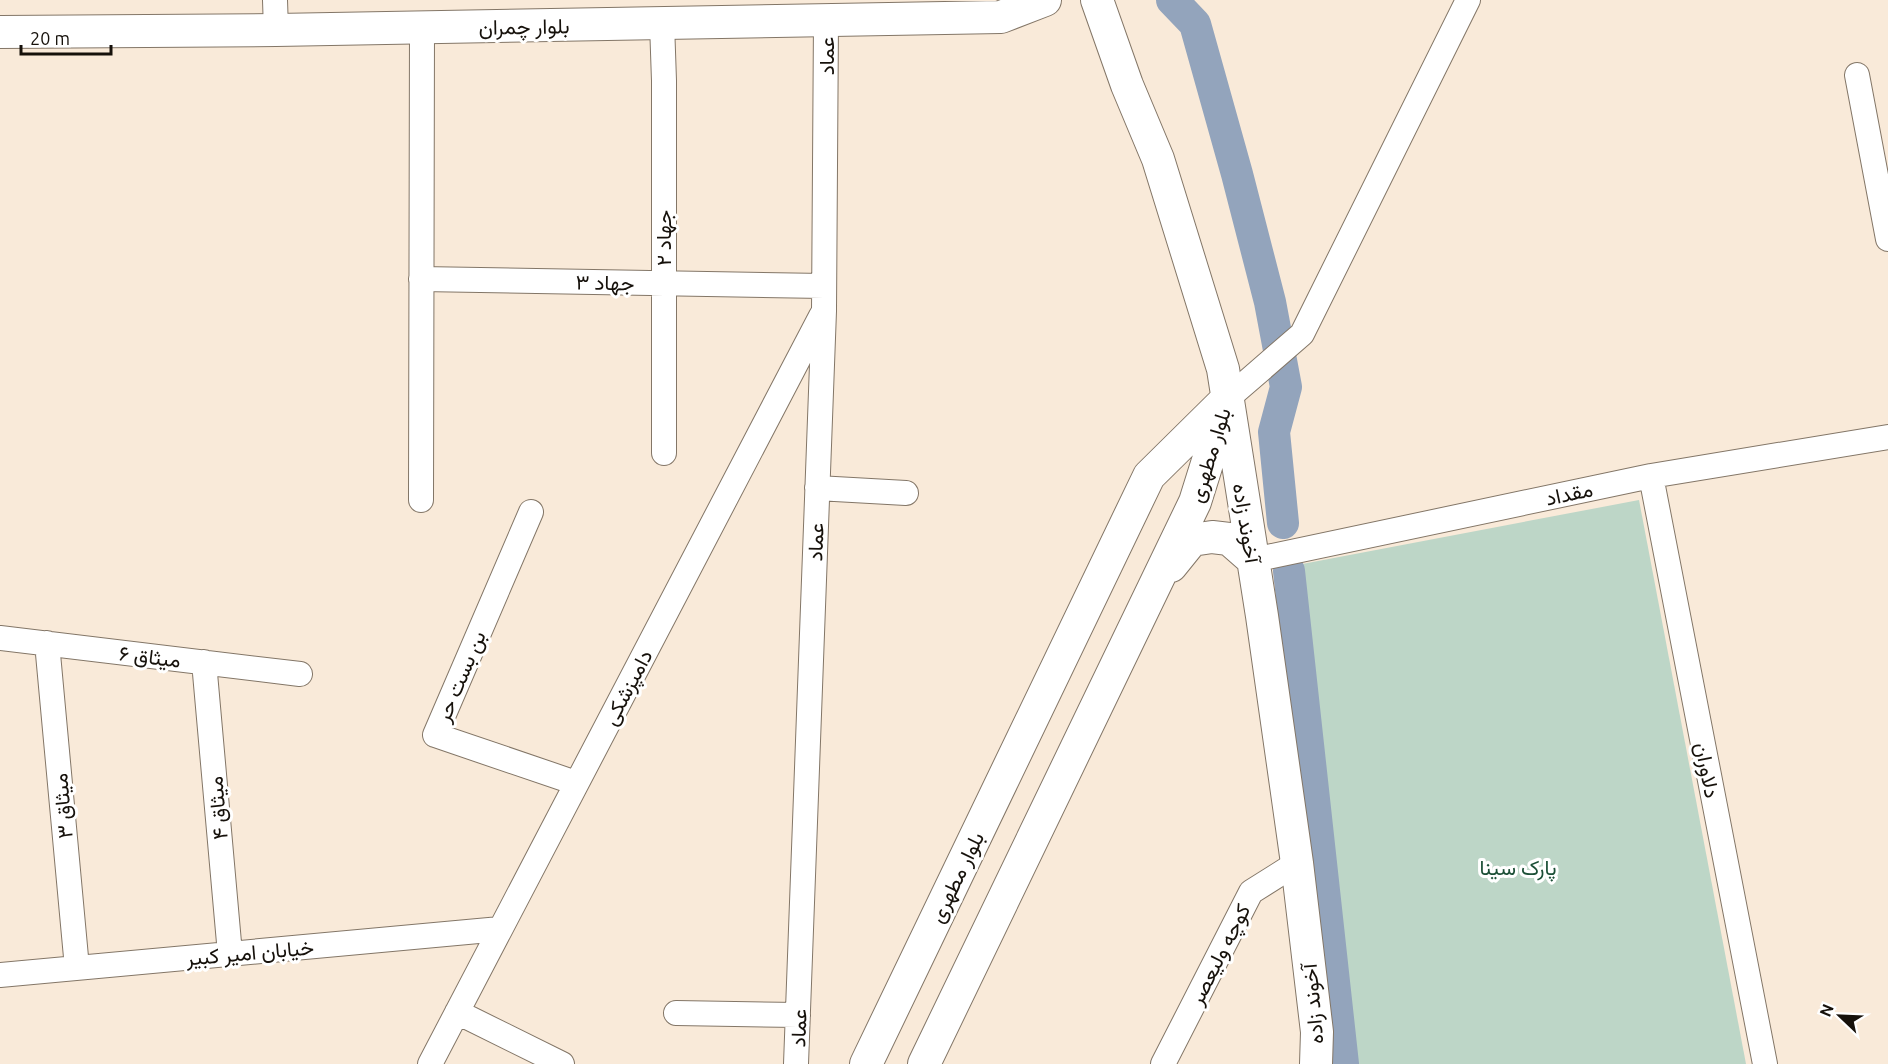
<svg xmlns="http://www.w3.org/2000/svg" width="1888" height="1064" font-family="Ubuntu,Vazirmatn,sans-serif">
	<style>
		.green { fill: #bdd6c7 }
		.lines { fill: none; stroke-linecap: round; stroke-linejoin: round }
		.canal { stroke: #93a4bc; stroke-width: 32 }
		.minor-casing { stroke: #837667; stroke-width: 26 }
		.tertiary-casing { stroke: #837667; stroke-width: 34 }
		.minor { stroke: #fff; stroke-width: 24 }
		.tertiary { stroke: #fff; stroke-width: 32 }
		.labels { text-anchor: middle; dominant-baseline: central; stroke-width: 6; stroke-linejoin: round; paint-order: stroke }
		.street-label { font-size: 21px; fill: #16110b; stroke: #fff }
		.park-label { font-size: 21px; fill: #1b4f36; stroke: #fff }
	</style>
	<rect width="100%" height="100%" fill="#f9ead9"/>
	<path class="green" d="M1639 500 1746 1064H1351L1297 565Z"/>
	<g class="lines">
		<path class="canal" d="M1172 0 1195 24 1237 174 1270 302 1286 387 1274 432 1283 523
			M1289 571 1343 1064"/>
		<defs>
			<path id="minor" d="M275 0 276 30
				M662 23 664 81V453
				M1857 75 1888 239
				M421 279 824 286
				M1227 399 1302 334 1468 0
				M1651 476 1765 1064
				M817 488 906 493
				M421 500 422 28
				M531 512 435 735 576 783
				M1253 560 1651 476 1888 437
				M0 638 300 674
				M47 643 77 968
				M204 662 230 954
				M0 975 500 929
				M457 1012 562 1064
				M676 1013 798 1015
				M430 1064 821 316
				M796 1064 824 311 826 20
				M1163 1064 1251 892 1297 863"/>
			<path id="tertiary" d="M1097 0 1127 85 1158 159 1223 369 1262 616 1297 863 1317 1032 1316 1064
				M0 32 276 30 1001 17 1045 0
				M1171 566 1192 540 1212 537 1229 539 1253 560
				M866 1064 1149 476 1227 399
				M924 1064 1195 502 1225 406"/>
		</defs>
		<use href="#minor" class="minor-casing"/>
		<use href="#tertiary" class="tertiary-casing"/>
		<use href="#minor" class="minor"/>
		<use href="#tertiary" class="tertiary"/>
	</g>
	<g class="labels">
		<g class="street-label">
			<text transform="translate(524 26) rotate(-1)">بلوار چمران</text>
			<text transform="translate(826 56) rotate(-90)">عماد</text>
			<text transform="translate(663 238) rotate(-90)">جهاد ۲</text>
			<text transform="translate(605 282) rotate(1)">جهاد ۳</text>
			<text transform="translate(1209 455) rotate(-73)">بلوار مطهری</text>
			<text transform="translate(1569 493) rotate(-12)">مقداد</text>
			<text transform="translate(1247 523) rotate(81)">آخوند زاده</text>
			<text transform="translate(815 542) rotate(-88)">عماد</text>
			<text transform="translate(150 656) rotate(7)">میثاق ۶</text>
			<text transform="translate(460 676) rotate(-67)">بن بست حر</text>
			<text transform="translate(627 687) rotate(-62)">دامپزشکی</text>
			<text transform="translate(1708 770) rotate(79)">دلاوران</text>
			<text transform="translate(62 806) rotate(-95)">میثاق ۳</text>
			<text transform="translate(217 808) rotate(-95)">میثاق ۴</text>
			<text transform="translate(956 877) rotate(-64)">بلوار مطهری</text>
			<text transform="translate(250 952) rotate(-5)">خیابان امیر کبیر</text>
			<text transform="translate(1219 954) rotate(-63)">کوچه ولیعصر</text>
			<text transform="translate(1312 1004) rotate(-95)">آخوند زاده</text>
			<text transform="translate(798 1028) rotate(-88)">عماد</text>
		</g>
		<g class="park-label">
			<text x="1518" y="867">پارک سینا</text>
		</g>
	</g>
	<g transform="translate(1840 1016) rotate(293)" stroke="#ffffff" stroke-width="4.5" paint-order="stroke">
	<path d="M0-4.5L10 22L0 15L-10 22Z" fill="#16110b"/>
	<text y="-9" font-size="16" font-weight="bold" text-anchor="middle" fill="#16110b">N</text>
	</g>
	<path d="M21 45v9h90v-9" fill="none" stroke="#16110b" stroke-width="3"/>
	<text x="30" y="45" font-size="18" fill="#16110b" stroke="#ffffff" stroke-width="4.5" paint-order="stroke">20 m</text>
</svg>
